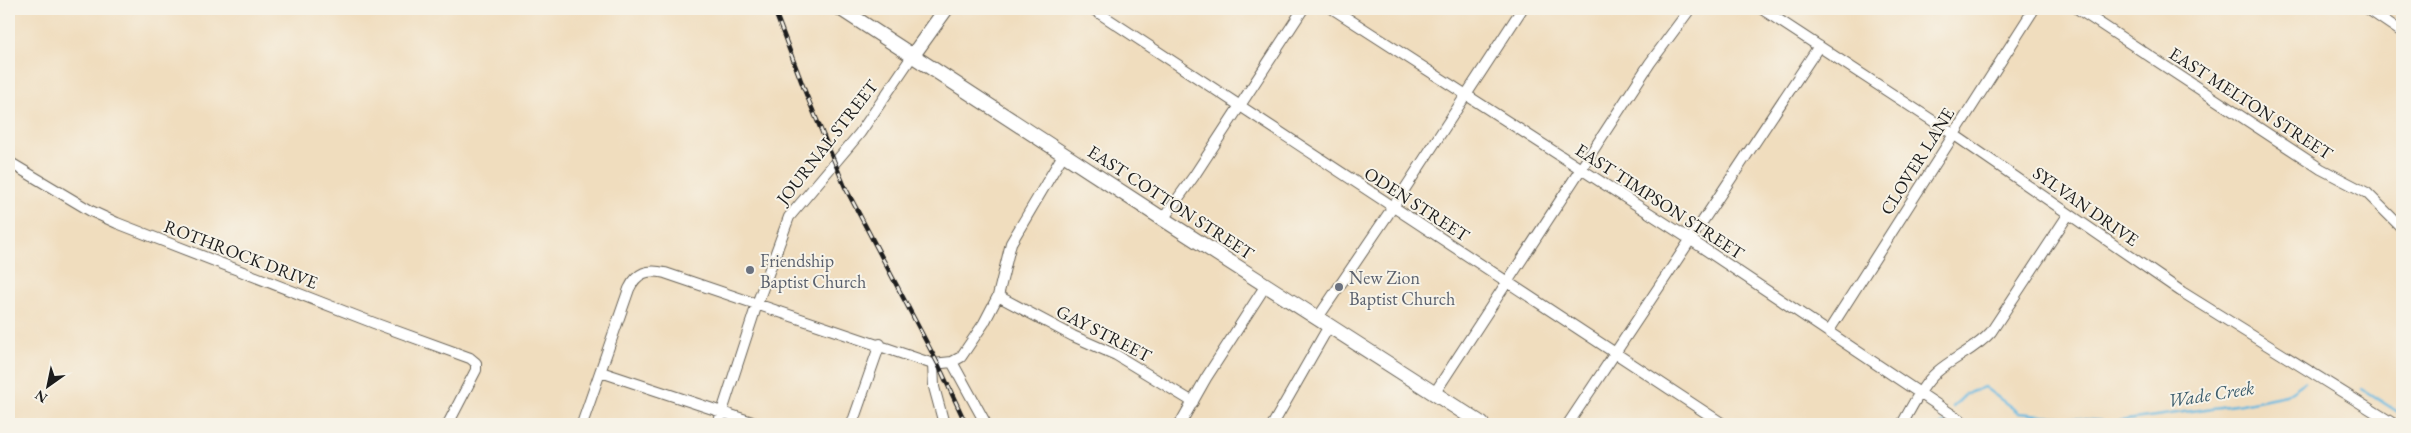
<svg xmlns="http://www.w3.org/2000/svg" width="2411" height="433" font-family="'EB Garamond',serif">
	<style>
		.lines { fill: none; stroke-linecap: round; stroke-linejoin: round }
		.stream { stroke: #64b7e0; stroke-width: 2.5 }
		.street-casing { stroke: #666055; stroke-width: 12 }
		.secondary-casing { stroke: #666055; stroke-width: 16 }
		.street { stroke: #fff; stroke-width: 10 }
		.secondary { stroke: #fff; stroke-width: 14 }
		.rail-casing { stroke: #1c1c1c; stroke-width: 4.5 }
		.rail { stroke: #f7f3e8; stroke-width: 2.5; stroke-dasharray: 8; stroke-linecap: butt }
		.worship-dot { fill: #6b7280; stroke: #f7f3e8; stroke-width: 2 }
		.labels { text-anchor: middle; dominant-baseline: central; stroke-width: 4; stroke-linejoin: round; paint-order: stroke }
		.street-label { font-size: 18px; fill: #1c1c1c; stroke: #f7f3e8 }
		.worship-label { font-size: 18px; fill: #5b616d; stroke: #f7f3e8; text-anchor: start }
		.water-label { font-size: 19px; font-style: italic; fill: #395a6a; stroke: #f7f3e8 }
	</style>
	<rect width="100%" height="100%" fill="#f7f3e8"/>
	<filter id="ink" filterUnits="userSpaceOnUse"><feTurbulence type="fractalNoise" baseFrequency=".02" numOctaves="2"/><feDisplacementMap in="SourceGraphic" scale="10" xChannelSelector="R" yChannelSelector="G"/><feConvolveMatrix kernelMatrix="1 2 1 2 8 2 1 2 1" color-interpolation-filters="sRGB"/></filter>
	<filter id="wash" filterUnits="userSpaceOnUse"><feTurbulence type="fractalNoise" baseFrequency=".0096" numOctaves="4" result="noise"/><feDisplacementMap in="SourceGraphic" scale="20" xChannelSelector="R" yChannelSelector="G"/><feGaussianBlur stdDeviation="1.12" result="paint"/><feColorMatrix in="noise" values="0 0 0 0 0 0 0 0 0 0 0 0 0 0 0 0 0 1.4 0 .05"/><feComposite in="paint" operator="in"/></filter>
	<g filter="url(#wash)">
		<rect width="100%" height="100%" fill="#f0ddbe"/>
		<g class="lines">
			<path class="stream" d="M2362 389 2401 414
				M1953 407 1966 394 1984 387 2019 413 2112 422 2242 404 2286 395 2305 382
				M1879 424H1880
				M1941 424 1945 422"/>
		</g>
	</g>
	<g filter="url(#ink)">
		<g class="lines">
			<defs>
				<path id="street" d="M1093 9 1723 424
					M1333 9 1691 240 1966 424
					M1762 9 1953 134 2182 292 2394 424
					M2078 9 2321 169 2367 193 2402 228
					M2368 9 2402 32
					M9 162 91 211 117 223 374 323 470 358 476 363V370L448 424
					M1163 219 1194 176 1303 9
					M998 296 1073 336 1116 355 1193 402
					M1317 319 1393 207 1522 9
					M1828 332 2034 9
					M952 362 986 424
					M933 364 934 387 944 424
					M601 372 758 424
					M1434 394 1650 63 1690 9
					M582 424 629 289C637 272 648 269 665 273L933 364 952 362 961 357 984 323 998 296 1011 243 1063 155
					M718 424 757 304 789 217 860 133 913 55
					M852 424 880 344
					M1180 424 1206 378 1266 285
					M1273 424 1329 326
					M1568 424 1819 46
					M1902 424C1912 407 1922 385 1937 372 1954 357 1976 349 1991 332L2068 215"/>
				<path id="secondary" d="M841 9 1163 219 1482 424
					M913 55 946 9"/>
			</defs>
			<use href="#street" class="street-casing"/>
			<use href="#secondary" class="secondary-casing"/>
			<use href="#street" class="street"/>
			<use href="#secondary" class="secondary"/>
			<defs>
				<path id="rail" d="M774 9 806 94 845 187 938 364 966 424
					M9 422 15 424"/>
			</defs>
			<use href="#rail" class="rail-casing"/>
			<use href="#rail" class="rail"/>
		</g>
	</g>
	<g class="worship-dot">
		<circle cx="750" cy="270" r="5"/>
		<circle cx="1339" cy="287" r="5"/>
	</g>
	<g class="labels">
		<g class="street-label">
			<text transform="translate(2251 103) rotate(33)">EAST MELTON STREET</text>
			<text transform="translate(827 142) rotate(-52)">JOURNAL STREET</text>
			<text transform="translate(1917 161) rotate(-58)">CLOVER LANE</text>
			<text transform="translate(1660 201) rotate(33)">EAST TIMPSON STREET</text>
			<text transform="translate(1171 202) rotate(33)">EAST COTTON STREET</text>
			<text transform="translate(1417 204) rotate(33)">ODEN STREET</text>
			<text transform="translate(2086 206) rotate(35)">SYLVAN DRIVE</text>
			<text transform="translate(241 254) rotate(21)">ROTHROCK DRIVE</text>
			<text transform="translate(1104 333) rotate(27)">GAY STREET</text>
		</g>
		<g class="worship-label">
			<text x="760" y="260">Friendship<tspan x="760" dy="21">Baptist Church</tspan></text>
			<text x="1349" y="277">New Zion<tspan x="1349" dy="21">Baptist Church</tspan></text>
		</g>
		<g class="water-label">
			<text transform="translate(2211 394) rotate(-9)">Wade Creek</text>
		</g>
	</g>
	<rect width="2411" height="433" fill="none" stroke="#f7f3e8" stroke-width="30"/>
	<g transform="translate(48 386) rotate(213)" stroke="#f7f3e8" stroke-width="4" paint-order="stroke">
	<path d="M0-4L9 19L0 12L-9 19Z" fill="#1c1c1c"/>
	<text y="-8" font-size="14" font-weight="bold" text-anchor="middle" fill="#1c1c1c">N</text>
	</g>
</svg>
